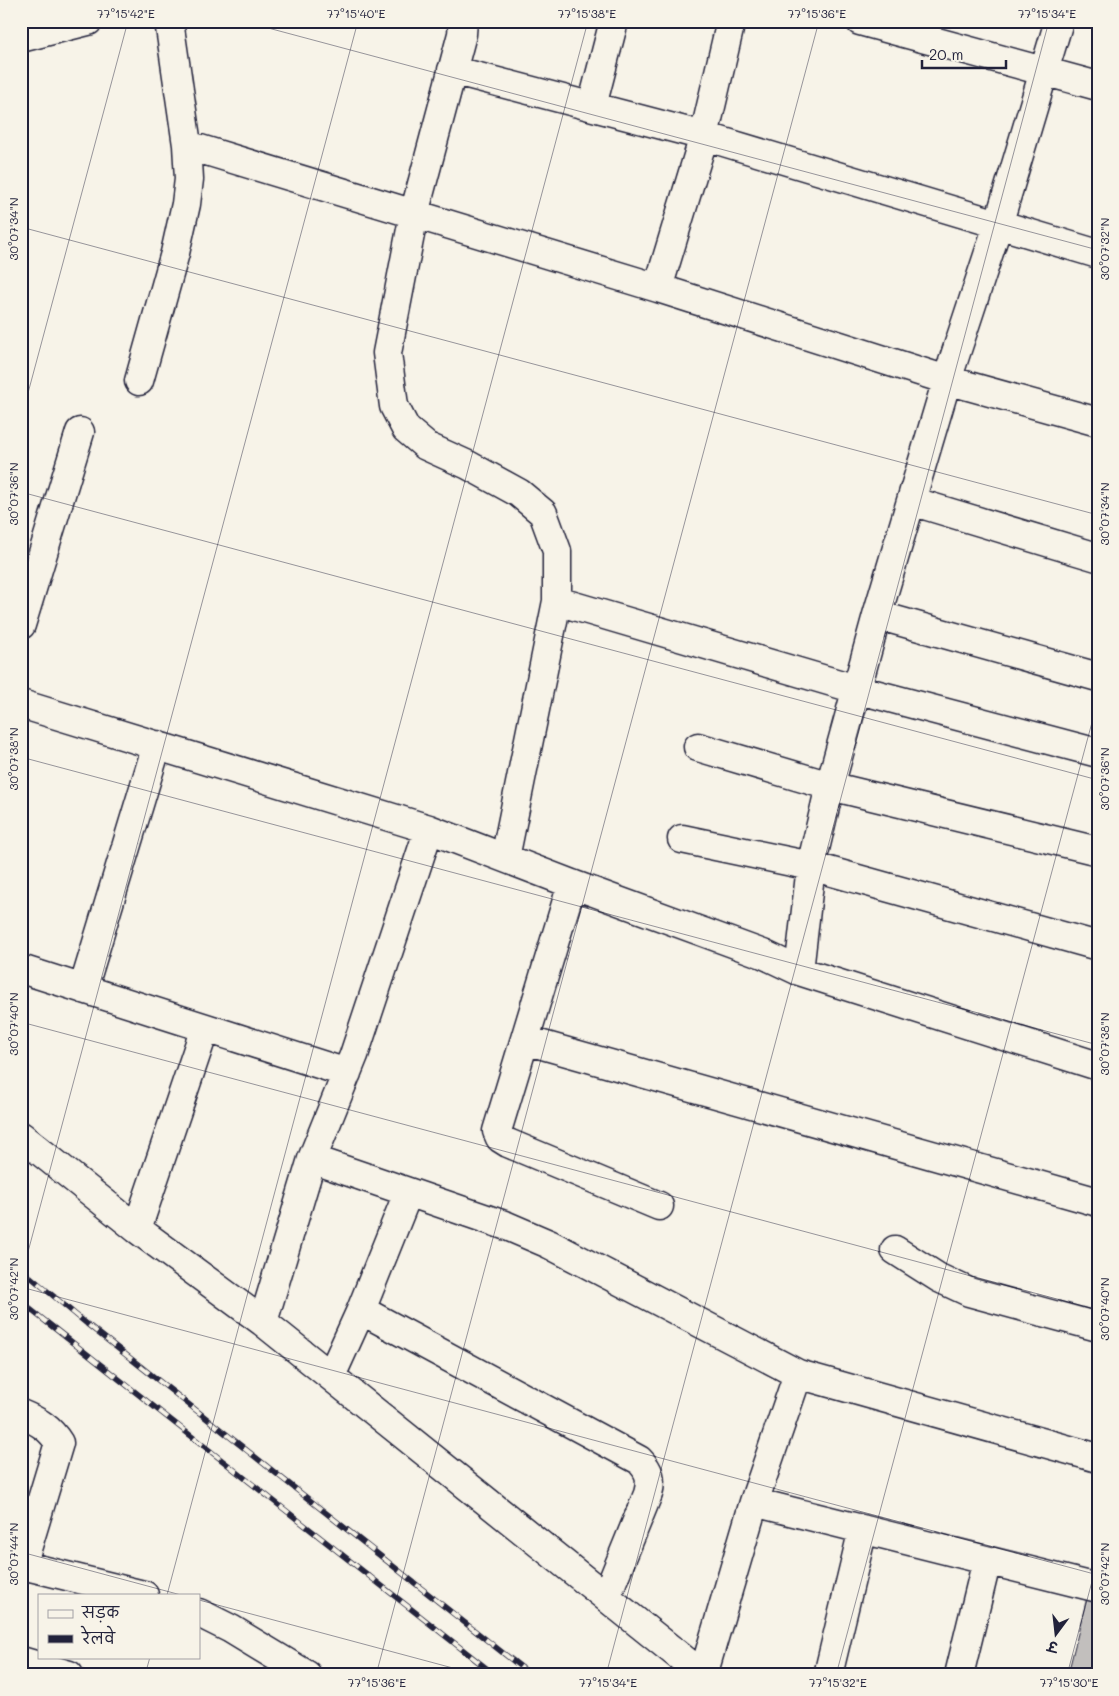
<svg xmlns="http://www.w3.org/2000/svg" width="1119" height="1696" font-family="Mali,'Playpen Sans Deva',sans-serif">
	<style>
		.building { fill: #c2bfbd; stroke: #22223b }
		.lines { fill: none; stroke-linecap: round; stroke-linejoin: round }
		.street-casing { stroke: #22223b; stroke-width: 31 }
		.street { stroke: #f7f3e8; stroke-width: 28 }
		.rail-casing { stroke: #22223b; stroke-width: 5.5 }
		.rail { stroke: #f7f3e8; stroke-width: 4; stroke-dasharray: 11; stroke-linecap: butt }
		.ticks { fill: none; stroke: #22223b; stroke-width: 1; stroke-opacity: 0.45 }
		.neatline { fill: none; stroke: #22223b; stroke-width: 2 }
		.ticks-label { font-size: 12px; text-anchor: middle; fill: #22223b }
	</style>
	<rect width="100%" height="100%" fill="#f7f3e8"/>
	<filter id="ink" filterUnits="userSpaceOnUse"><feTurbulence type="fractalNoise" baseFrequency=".02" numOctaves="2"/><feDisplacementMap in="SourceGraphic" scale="10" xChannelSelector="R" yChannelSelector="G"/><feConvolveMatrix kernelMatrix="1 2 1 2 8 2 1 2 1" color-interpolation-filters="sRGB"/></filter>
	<g filter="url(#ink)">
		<path class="building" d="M1088 1593 1098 1595V1675H1072L1068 1674Z"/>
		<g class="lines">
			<defs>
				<path id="street" d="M463 21 462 34 414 214 387 353 394 406 406 429 426 446 468 465 519 493 543 513 557 551V601L505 858
					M731 21 704 136 658 288 947 380 877 615 830 786 811 866 799 971
					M860 21 1098 86
					M1059 21 998 225 947 380 1098 422
					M21 38 88 21
					M452 70 704 136 1098 254
					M592 106 614 21
					M187 145 658 288
					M139 381 175 253 186 204 189 179 187 145 169 21
					M911 501 1097 557
					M557 601 856 689 1098 753
					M877 615 1098 677
					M21 625 80 432
					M21 704 429 829 572 884 763 954 799 971 1098 1066
					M698 747 830 786 1098 851
					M682 839 811 866 1098 946
					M572 884 497 1131 500 1138 508 1143 659 1206
					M21 969 347 1073
					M83 989 157 745
					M525 1040 1098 1202
					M21 1136 137 1229 263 1322 703 1675
					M312 1159 507 1226 549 1244 798 1374 1098 1458
					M408 1193 361 1310 639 1460C650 1471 652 1479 648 1494L606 1597
					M137 1229 205 1028
					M895 1250 939 1278 969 1292 1098 1327
					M263 1322 312 1159 354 1055 429 829
					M331 1376 361 1310
					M21 1414C38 1421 50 1428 59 1443L21 1569
					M754 1502 1098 1588
					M22 1565 144 1595
					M199 1613 231 1629 307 1675
					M21 1661 69 1675
					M703 1675 754 1502 798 1374
					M828 1675 863 1529
					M959 1675 987 1560"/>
			</defs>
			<use href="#street" class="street-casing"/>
			<use href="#street" class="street"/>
			<defs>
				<path id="rail" d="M21 1269 87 1324 531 1675
					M21 1302 495 1675"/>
			</defs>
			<use href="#rail" class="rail-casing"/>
			<use href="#rail" class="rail"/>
		</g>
	</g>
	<path class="ticks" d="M242 21 1098 250M21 227 1098 515M21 419 128 21M21 492 1098 780M21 757 1098 1045M21 1022 1098 1310M21 1278 358 21M21 1287 1098 1575M21 1552 181 1595M167 1595 588 21M199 1600 479 1675M145 1675 150 1657M376 1675 819 21M606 1675 1049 21M836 1675 1098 700M1067 1675 1098 1559"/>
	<rect width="1119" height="1696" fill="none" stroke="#f7f3e8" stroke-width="55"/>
	<rect x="38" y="1594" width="162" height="65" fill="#f7f3e8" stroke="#a29fa3"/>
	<rect x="48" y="1610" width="25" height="8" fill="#f7f3e8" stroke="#a29fa3"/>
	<text x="82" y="1618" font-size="15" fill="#22223b">सड़क</text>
	<rect x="48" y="1635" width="25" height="8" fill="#22223b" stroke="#a29fa3"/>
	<text x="82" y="1644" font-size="15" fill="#22223b">रेलवे</text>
	<g transform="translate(1056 1634) rotate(195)" stroke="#f7f3e8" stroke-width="4" paint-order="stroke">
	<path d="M0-4L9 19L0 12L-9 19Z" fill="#22223b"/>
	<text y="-8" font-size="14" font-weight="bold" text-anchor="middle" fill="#22223b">उ</text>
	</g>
	<path d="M922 60v8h84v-8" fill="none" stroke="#22223b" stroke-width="2.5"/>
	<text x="929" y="60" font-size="15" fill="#22223b" stroke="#f7f3e8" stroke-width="4" paint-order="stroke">20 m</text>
	<rect x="28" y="28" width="1064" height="1640" class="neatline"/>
	<g class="ticks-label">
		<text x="126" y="18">77°15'42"E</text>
		<text x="356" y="18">77°15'40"E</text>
		<text x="587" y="18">77°15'38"E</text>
		<text x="817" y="18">77°15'36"E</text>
		<text x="1047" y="18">77°15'34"E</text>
		<text transform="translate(14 229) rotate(-90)" y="4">30°07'34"N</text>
		<text transform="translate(1105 249) rotate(-90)" y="4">30°07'32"N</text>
		<text transform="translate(14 494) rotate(-90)" y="4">30°07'36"N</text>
		<text transform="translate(1105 514) rotate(-90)" y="4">30°07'34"N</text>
		<text transform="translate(14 759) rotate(-90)" y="4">30°07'38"N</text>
		<text transform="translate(1105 779) rotate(-90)" y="4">30°07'36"N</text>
		<text transform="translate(14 1024) rotate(-90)" y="4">30°07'40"N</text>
		<text transform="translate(1105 1044) rotate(-90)" y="4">30°07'38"N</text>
		<text transform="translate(14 1289) rotate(-90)" y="4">30°07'42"N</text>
		<text transform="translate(1105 1309) rotate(-90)" y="4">30°07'40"N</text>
		<text transform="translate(14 1554) rotate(-90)" y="4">30°07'44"N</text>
		<text transform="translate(1105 1574) rotate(-90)" y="4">30°07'42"N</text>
		<text x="377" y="1687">77°15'36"E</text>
		<text x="608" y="1687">77°15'34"E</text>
		<text x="838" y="1687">77°15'32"E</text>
		<text x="1069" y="1687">77°15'30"E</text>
	</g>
</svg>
